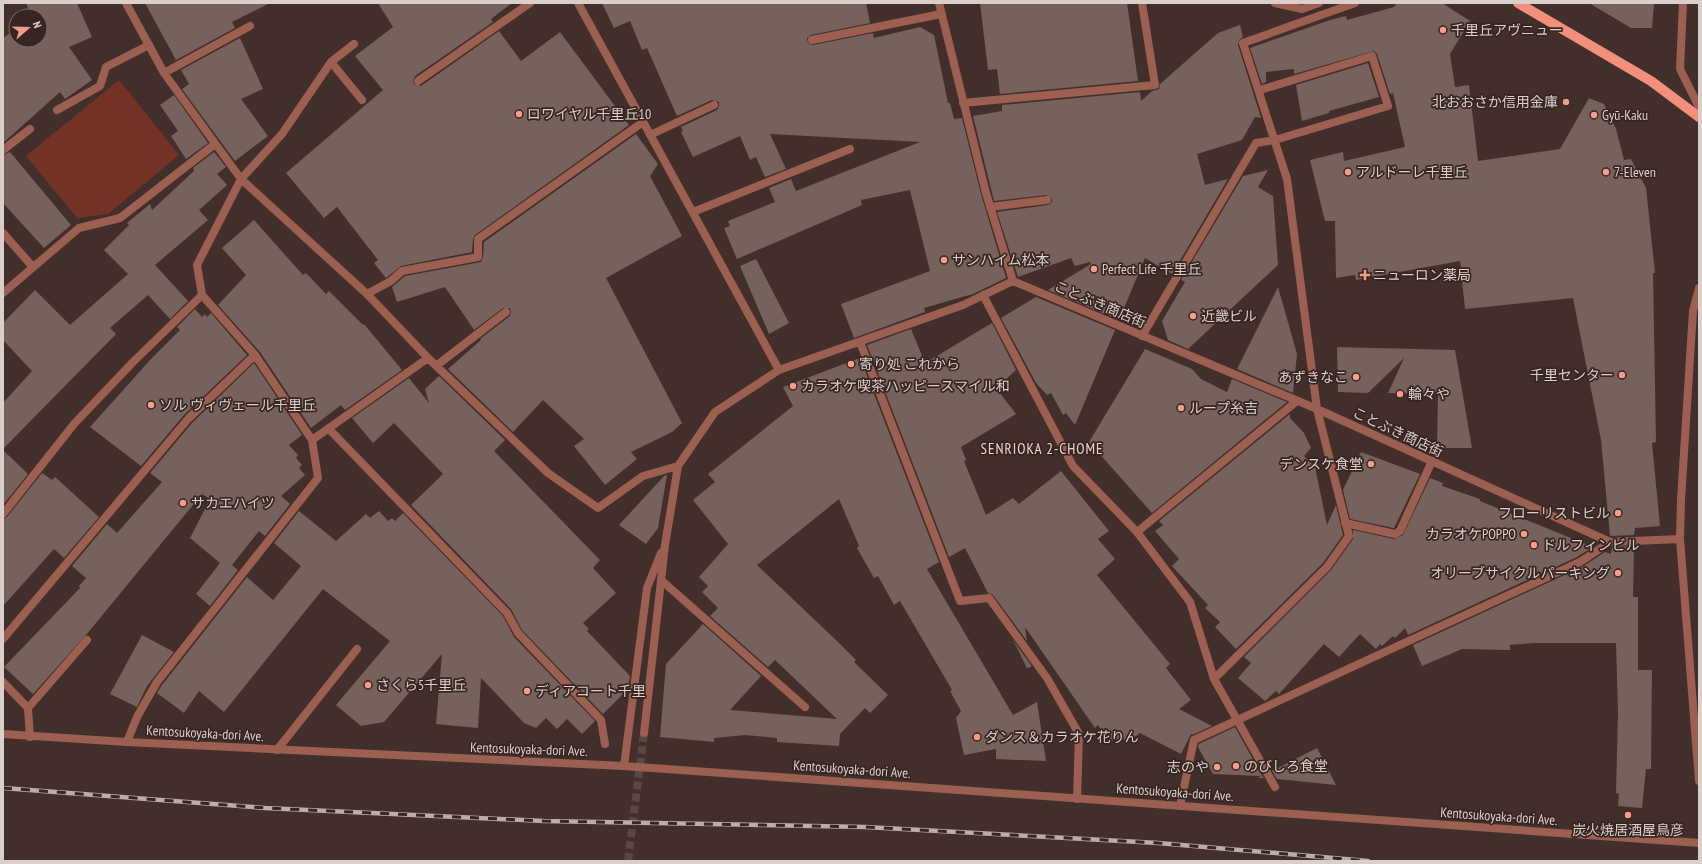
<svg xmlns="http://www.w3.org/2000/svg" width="1702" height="864" font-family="'PT Sans Narrow','Noto Sans JP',sans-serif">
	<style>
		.green { fill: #743224 }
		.building { fill: #76615c }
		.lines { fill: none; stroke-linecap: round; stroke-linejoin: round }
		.minor-tunnel { stroke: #594743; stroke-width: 8; stroke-dasharray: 8 4; stroke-linecap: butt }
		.service { stroke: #9c6053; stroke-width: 8 }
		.minor { stroke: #9c6053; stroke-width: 8 }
		.tertiary { stroke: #9c6053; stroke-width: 8 }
		.primary { stroke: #f2907b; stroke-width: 10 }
		.rail-casing { stroke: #bbadaa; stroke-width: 4.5 }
		.rail { stroke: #372521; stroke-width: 3; stroke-dasharray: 9; stroke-linecap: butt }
		.poi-dot { fill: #f49d8b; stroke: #372521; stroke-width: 1.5 }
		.labels { text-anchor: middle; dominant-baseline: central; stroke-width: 3.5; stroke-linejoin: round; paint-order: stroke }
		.poi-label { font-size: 14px; fill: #dbcfcc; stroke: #372521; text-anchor: start }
		.street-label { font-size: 14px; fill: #dbcfcc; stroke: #372521 }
		.neighbourhood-label { font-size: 15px; letter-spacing: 1px; fill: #ecd4ce; stroke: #372521 }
	</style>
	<rect width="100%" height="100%" fill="#422f2b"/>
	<path class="green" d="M119 80 179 155 108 214 77 218 26 156Z"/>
	<path class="building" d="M26 3H77L92 37 69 47 92 80 65 99 60 92 3 143V38L16 29V40H40V16H31Z
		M145 3H270L232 22 235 28 176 60Z
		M378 3H512L491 19 493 22 415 76 413 81 414 84 421 86 499 31 521 61 560 32 629 125 475 235 473 239 472 252 401 266 386 278 374 263 378 260 337 207 324 218 286 173 383 90 355 56 393 27Z
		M602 3H866L870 23 811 35 807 38 808 43 813 45 873 33 874 38 920 27 934 35 948 103H950L954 119 962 118 981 194 1006 278 973 294 924 308 925 312 854 338 841 304 930 271 910 190 861 200 862 205 737 259 724 228 730 226 728 221 775 202 769 188 791 179 796 191 920 142 770 134 786 169 765 177 756 157 750 160 740 136 693 157 681 132 683 131 681 127 717 110 719 106V102L712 100 677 116 647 48 642 50 630 21 614 28Z
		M980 3H1127L1138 81 1000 94 997 69 988 70Z
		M1397 3H1442L1470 21 1450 54 1455 87 1469 85 1478 161 1560 149 1589 98 1604 104 1616 129 1624 160 1631 159 1646 188 1655 273H1653L1656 442 1652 443 1660 526 1635 528 1634 535 1610 536 1601 440 1573 298 1465 309 1460 261 1356 280 1355 275 1336 278 1335 221H1325L1310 160 1343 152 1344 161 1405 147 1393 93 1390 94 1377 54 1374 51 1294 74V69L1266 72V82L1262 84 1250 48 1330 20 1346 16 1347 20 1394 7Z
		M1589 3H1654L1652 28H1631Z
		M1240 25 1243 37 1239 40 1238 45 1261 118 1255 117 1242 140 1197 154 1205 185 1228 179 1172 274 1145 258 1119 320 1048 290 1091 264 1090 262 1075 266 1071 258 1018 277 997 212 1048 205 1052 202V199L1046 195 994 201 973 116 1002 111V105L1140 92 1141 101 1152 91 1159 89 1160 84 1218 33Z
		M240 38 263 89 241 99 268 136 235 161 182 89 189 84 181 70Z
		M1368 63 1379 97 1329 111V113L1302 121 1296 85Z
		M174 95 208 143 186 159 171 136 178 131 160 105Z
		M636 134 658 164 650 176 682 236 606 278 682 423 672 432 631 452 637 459 605 485 574 446 584 439 543 400 513 432 448 369 481 340 480 339 510 316 511 312 510 308H503L474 330 445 287 397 302 392 287 405 276 481 262 483 257 484 242Z
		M10 152 71 225 44 248 3 203V155Z
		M214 152 226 167 217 174 227 185 199 210 208 220 155 265 188 301 170 319 148 295 110 328 116 334 3 449V403L32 371 3 340V323L35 290 70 325 128 274 104 250 129 225 127 223 150 204 152 210 194 171 193 168Z
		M1268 170 1258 187 1273 196 1278 265 1188 349 1168 340 1162 321 1185 282 1181 280 1243 176Z
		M254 220 303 275 306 273 326 294 329 291 363 325 364 324 402 370 345 410 341 405 311 428 260 352 218 305 246 275 222 248Z
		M756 259 789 323 769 334 740 266Z
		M1278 287 1297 354 1293 393 1237 369Z
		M1036 297 1115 330 1075 425 1066 413 1063 415 1051 393 1047 395 1036 383 1001 318Z
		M195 309 202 317 205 314 207 317 211 313 247 355 184 415 141 466 90 427 151 359 180 330 177 327Z
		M992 323 1016 370 996 388 1016 414 961 447 966 460 964 461 986 515 1013 498 1019 504 1061 471 1109 531 1098 539 1115 559 1097 575 1170 664 1166 668 1191 700 1179 709 1212 726 1192 735 1191 734 1181 754 1140 733 1132 739 1108 741 1098 725 1095 728 1025 627 1027 641 993 595 988 593 965 548 949 557 867 345 911 329 925 363Z
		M1337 347 1455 350 1472 448H1437L1438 394 1388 393 1404 358 1368 393 1338 392Z
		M1145 349 1192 369 1201 379 1227 392 1232 379 1287 402 1152 513 1089 442Z
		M860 358 939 562 927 569 1013 715 1037 702 1046 761 996 759V749L964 755 956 718 961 711 950 691 952 690 900 601 894 605 878 576 874 578 857 548 859 546 839 499 757 565 838 642 856 660 854 662 888 695 870 713 865 708 840 734 839 746 777 742V738L745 735 714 738V742L660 737 666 664 703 624 761 676 730 710 837 719 775 660 768 667 710 616 718 608 702 592 708 586 699 577 728 544 693 500 715 482 708 474 793 406 783 387Z
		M254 363 302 435 289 445 298 455 296 458 302 465 299 468 305 475 281 496 290 504 265 536 259 531 232 565 238 570 210 606 196 594 220 563 190 538 210 499 202 494 86 635 33 694 4 667 80 588 79 586 86 578 72 566 107 524 117 533 162 482 150 473 192 423Z
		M439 376 505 440 494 451 600 560 593 568 616 593 583 623 589 629 587 631 630 676 628 689 603 714 522 630 511 609 411 505 443 474 394 423 373 443 352 418 409 378 429 403 425 389Z
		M1290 414V418L1304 433 1311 448 1304 456 1315 467 1327 525 1336 505 1343 535 1323 563 1236 649 1215 627 1220 622 1205 608 1208 605 1172 566 1179 559 1155 531 1163 525 1159 521Z
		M3 450 28 474 3 505Z
		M1361 452 1420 474 1394 528 1350 519 1343 490Z
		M42 473 52 480 55 477 99 517 64 558 54 549 3 606V519L7 517Z
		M667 475 658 528 646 544 619 525 664 476Z
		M1430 478 1443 483 1442 486 1480 499V501L1593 547 1577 557 1408 635 1405 628 1395 638 1393 636 1382 646 1380 644 1376 649 1360 634 1339 657 1324 644 1279 694 1276 691 1265 701 1238 678 1251 663 1244 657 1331 570 1353 539V530L1394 539 1403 535Z
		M299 511 336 541 366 514 370 518 379 511 388 521 392 518 395 521 403 513 503 616 514 637 595 721 582 734 567 719 557 729 546 718 536 728 524 723 481 678 478 728 436 724 442 654 384 722 361 726 336 705 390 641 323 589 224 712 199 691 184 713 157 693 162 685 247 577 273 600 301 566 274 543Z
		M1634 546 1633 597H1638V670H1652L1651 769H1646L1642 808 1618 806 1619 794 1616 793 1618 713 1616 643H1534L1510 645V650L1462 649 1422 666 1413 645 1582 567 1605 552 1611 554 1612 547Z
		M142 635 174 652 147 686 137 707 110 694Z
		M1013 640 1031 665V667L1027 668Z
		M1235 727 1262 776 1264 778H1258L1261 776 1213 774 1198 747 1199 744Z
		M1317 748 1336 785 1277 779 1272 771Z"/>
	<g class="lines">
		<path class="minor-tunnel" d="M628 861 644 733"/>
		<path class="service" d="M1275 3 1302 9 1319 3
			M812 40 941 14
			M1243 43 1355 3
			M418 81 530 3
			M1260 90 1372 56
			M963 103 1155 85 1142 3
			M57 110 100 86 106 67 149 45
			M990 207 1047 200
			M693 212 850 149
			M367 294 391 281 402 271 478 257V239L643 122
			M983 295 1073 466 1137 532 1190 602 1214 679 1275 787
			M1142 336 1256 143 1275 140
			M329 429 507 613 518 633 601 720 605 744
			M1345 523 1395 534 1400 531 1432 461
			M661 580 805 707
			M1214 679 1327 567 1349 536 1317 409"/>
		<path class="minor" d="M126 3 164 73 241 179 367 294 428 358 548 473 598 508 643 476 678 466
			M578 3 779 370
			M939 3 986 193 1013 281
			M1243 43 1287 179 1317 409
			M354 44 331 62 282 134 241 179 197 265 202 295 255 355 312 440 428 358
			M331 62 362 100
			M164 73 250 26
			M650 135 714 105
			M1275 140 1388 106 1372 56
			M3 150 30 129
			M3 233 32 266
			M1699 288 1693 311 1681 500 1680 539 1699 781
			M3 293 79 228 120 218 215 144
			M860 342 960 601 989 598 1047 678 1079 734 1077 799
			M436 366 506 312
			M3 514 74 424 133 362 202 295
			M1137 532 1297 401
			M3 639 188 419 255 355
			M3 682 28 708 30 737
			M28 708 87 640
			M644 733 665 545 678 466 715 412 779 370 963 305 1013 281 1317 409 1610 542
			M127 742 137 717 157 682 318 478 312 440
			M277 750 357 649
			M624 766 647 588 661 553
			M1180 806 1194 740 1580 562 1610 542 1680 539"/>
		<path class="tertiary" d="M1683 3 1680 69 1699 107
			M3 734 127 742 624 766 1699 843"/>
		<path class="primary" d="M1518 3 1651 81 1699 117"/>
		<defs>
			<path id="rail" d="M3 788 265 808 544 821 865 827 1158 843 1368 861"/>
		</defs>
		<use href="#rail" class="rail-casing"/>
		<use href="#rail" class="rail"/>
	</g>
	<g class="poi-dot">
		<circle cx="1443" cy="30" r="4"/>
		<circle cx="1566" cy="102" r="4"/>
		<circle cx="519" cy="114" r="4"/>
		<circle cx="1594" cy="115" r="4"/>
		<circle cx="1348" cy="172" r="4"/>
		<circle cx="1606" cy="172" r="4"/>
		<circle cx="944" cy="260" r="4"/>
		<circle cx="1094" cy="269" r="4"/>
		<path d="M1363 269h4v4h4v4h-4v4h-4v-4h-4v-4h4z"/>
		<circle cx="1193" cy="316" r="4"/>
		<circle cx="851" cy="364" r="4"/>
		<circle cx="1622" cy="375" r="4"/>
		<circle cx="1356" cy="377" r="4"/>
		<circle cx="793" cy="386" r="4"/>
		<circle cx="1400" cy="394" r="4"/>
		<circle cx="151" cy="405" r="4"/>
		<circle cx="1181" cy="408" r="4"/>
		<circle cx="1371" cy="464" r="4"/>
		<circle cx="183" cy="503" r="4"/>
		<circle cx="1618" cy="513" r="4"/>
		<circle cx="1524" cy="534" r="4"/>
		<circle cx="1534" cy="545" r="4"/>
		<circle cx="1618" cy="573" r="4"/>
		<circle cx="368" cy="685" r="4"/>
		<circle cx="527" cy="691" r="4"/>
		<circle cx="977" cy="737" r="4"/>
		<circle cx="1236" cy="766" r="4"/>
		<circle cx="1217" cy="767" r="4"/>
		<circle cx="1628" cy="815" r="4"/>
	</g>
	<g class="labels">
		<g class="poi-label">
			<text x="1451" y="30">千里丘アヴニュー</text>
			<text x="1558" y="102" text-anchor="end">北おおさか信用金庫</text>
			<text x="527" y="114">ロワイヤル千里丘10</text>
			<text x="1602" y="115">Gyū-Kaku</text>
			<text x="1356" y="172">アルドーレ千里丘</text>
			<text x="1614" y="172">7-Eleven</text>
			<text x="952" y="260">サンハイム松本</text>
			<text x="1102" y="269">Perfect Life 千里丘</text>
			<text x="1373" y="275">ニューロン薬局</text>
			<text x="1201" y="316">近畿ビル</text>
			<text x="859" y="364">寄り処 これから</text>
			<text x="1614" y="375" text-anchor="end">千里センター</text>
			<text x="1348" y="377" text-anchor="end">あずきなこ</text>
			<text x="801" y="386">カラオケ喫茶ハッピースマイル和</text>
			<text x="1408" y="394">輪々や</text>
			<text x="159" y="405">ソル ヴィヴェール千里丘</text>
			<text x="1189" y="408">ループ糸吉</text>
			<text x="1363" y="464" text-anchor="end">デンスケ食堂</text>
			<text x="191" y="503">サカエハイツ</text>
			<text x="1610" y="513" text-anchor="end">フローリストビル</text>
			<text x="1516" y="534" text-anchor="end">カラオケPOPPO</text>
			<text x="1542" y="545">ドルフィンビル</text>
			<text x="1610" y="573" text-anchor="end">オリーブサイクルパーキング</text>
			<text x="376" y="685">さくら5千里丘</text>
			<text x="535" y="691">ディアコート千里</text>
			<text x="985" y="737">ダンス＆カラオケ花りん</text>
			<text x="1244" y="766">のびしろ食堂</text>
			<text x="1209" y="767" text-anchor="end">志のや</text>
			<text x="1628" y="830" text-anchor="middle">炭火焼居酒屋鳥彦</text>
		</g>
		<g class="street-label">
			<text transform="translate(1100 304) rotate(23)">ことぶき商店街</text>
			<text transform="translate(1398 432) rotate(25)">ことぶき商店街</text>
			<text transform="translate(205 733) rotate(3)">Kentosukoyaka-dori Ave.</text>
			<text transform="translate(529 749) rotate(2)">Kentosukoyaka-dori Ave.</text>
			<text transform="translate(852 769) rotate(4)">Kentosukoyaka-dori Ave.</text>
			<text transform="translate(1175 792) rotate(4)">Kentosukoyaka-dori Ave.</text>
			<text transform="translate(1499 816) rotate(4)">Kentosukoyaka-dori Ave.</text>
		</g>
		<g class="neighbourhood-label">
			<text x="1042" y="448">SENRIOKA 2-CHOME</text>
		</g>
	</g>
	<rect width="1702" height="864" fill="none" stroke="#dbcfcc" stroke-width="8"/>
	<g transform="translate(28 28) rotate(70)"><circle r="19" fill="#372521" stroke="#796965"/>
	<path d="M0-3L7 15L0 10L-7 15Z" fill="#f49d8b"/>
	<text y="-6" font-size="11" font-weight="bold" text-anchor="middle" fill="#dbcfcc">N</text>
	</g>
</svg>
